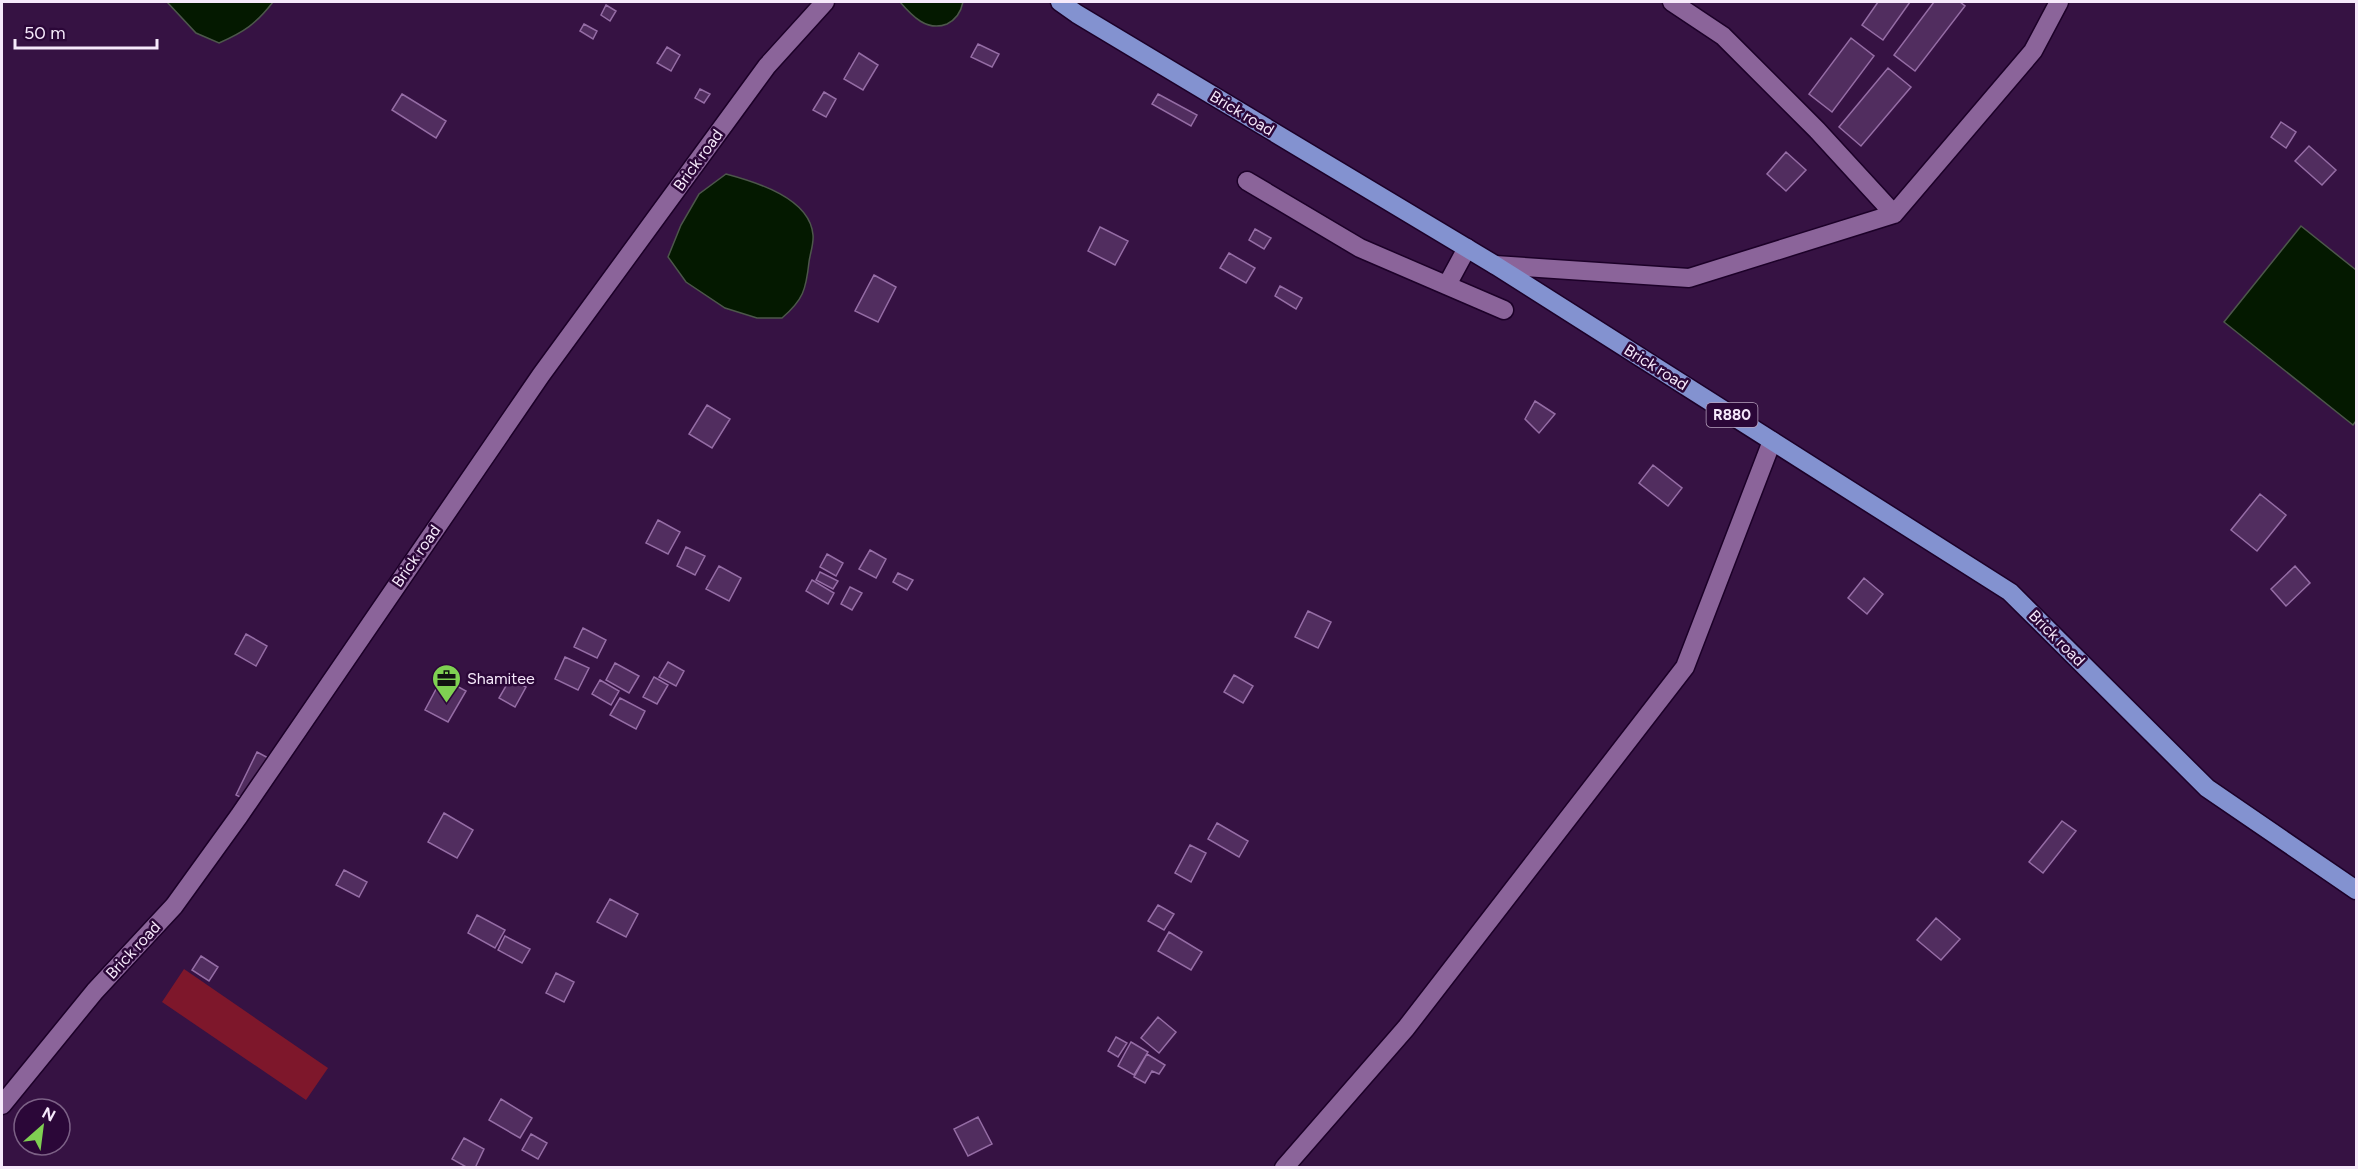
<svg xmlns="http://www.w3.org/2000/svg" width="2358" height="1169" font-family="Figtree,sans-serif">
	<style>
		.green { fill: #7e172b }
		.water { fill: #041900; stroke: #4d574b; stroke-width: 1.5 }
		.building { fill: #512d5f; stroke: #956da5; stroke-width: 1.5 }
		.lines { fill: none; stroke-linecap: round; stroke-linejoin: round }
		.minor-casing { stroke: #1c0028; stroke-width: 21 }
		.major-casing { stroke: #1c0028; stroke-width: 21 }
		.minor { stroke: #8b649a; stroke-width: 18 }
		.major { stroke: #8392d0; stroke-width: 18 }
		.labels { text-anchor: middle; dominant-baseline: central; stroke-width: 5; stroke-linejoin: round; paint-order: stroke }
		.shield { fill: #2b0738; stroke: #b9a5c0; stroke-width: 1.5 }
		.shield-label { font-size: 15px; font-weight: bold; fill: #f6e9fb }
		.street-label { font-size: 16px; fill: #f6e9fb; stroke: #2b0738 }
		.poi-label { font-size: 16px; fill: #f6e9fb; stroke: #2b0738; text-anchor: start }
	</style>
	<rect width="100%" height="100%" fill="#361243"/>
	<path class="green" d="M184 969 328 1068 306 1100 162 1002Z"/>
	<path class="water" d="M167 2H273C256 24 244 32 219 43L196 33Z
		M900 2H963C961 12 957 19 947 24 927 32 912 16 900 2Z
		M726 174C756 182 810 198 813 235 814 243 810 254 809 262 806 290 803 300 782 318H757L725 308 686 282 668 257 681 225 699 194Z
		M2301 226 2356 270V421L2353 425 2224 322Z"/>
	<path class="building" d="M1878 2H1910L1883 40 1862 25Z
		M1934 2H1960L1965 6 1915 71 1894 55Z
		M606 5 616 11 610 21 601 15Z
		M584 24 597 31 593 39 580 31Z
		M1851 38 1874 56 1832 112 1809 94Z
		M978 44 999 54 992 67 971 57Z
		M667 47 680 55 671 71 657 63Z
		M859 53 878 65 863 90 844 79Z
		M1888 68 1911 87 1861 146 1839 127Z
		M700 89 710 94 704 103 695 98Z
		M824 92 836 99 826 117 813 110Z
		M402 94 446 121 436 138 392 110Z
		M1158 94 1197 115 1191 126 1152 104Z
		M2281 122 2296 132 2286 148 2271 137Z
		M2309 146 2336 170 2322 185 2295 161Z
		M1786 152 1806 170 1786 191 1767 174Z
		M1100 227 1128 241 1115 265 1088 251Z
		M1255 229 1271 238 1264 249 1249 240Z
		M1229 253 1255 268 1246 283 1220 268Z
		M874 275 896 287 878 322 855 311Z
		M1280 286 1302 298 1296 309 1275 296Z
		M1535 401 1555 414 1539 433 1525 419Z
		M707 405 730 419 712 448 689 434Z
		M1653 465 1682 488 1668 506 1639 483Z
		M2260 494 2286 515 2257 551 2231 530Z
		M658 520 680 532 668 554 646 543Z
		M686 547 705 556 695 575 677 566Z
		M870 550 886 559 876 578 859 569Z
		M827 554 843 563 836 576 820 567Z
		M719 566 741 578 729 601 706 589Z
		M2295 566 2310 583 2286 606 2271 589Z
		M820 572 838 581 833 589 816 580Z
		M898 573 913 580 907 590 893 582Z
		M1864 578 1883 594 1867 614 1848 598Z
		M812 580 834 593 828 604 806 591Z
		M850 587 862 593 852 610 841 604Z
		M1308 611 1331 622 1318 648 1295 637Z
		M583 628 606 640 597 658 574 647Z
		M246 634 267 646 256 666 235 654Z
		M565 657 589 668 578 690 555 679Z
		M668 662 684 671 676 686 659 677Z
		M615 663 639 676 629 693 606 680Z
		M1234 675 1253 686 1243 703 1224 692Z
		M654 677 668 685 657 704 643 697Z
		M442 678 466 691 448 722 425 710Z
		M510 679 526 687 515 707 499 698Z
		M600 680 619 691 611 705 592 694Z
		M620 698 645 711 636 729 610 715Z
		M257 752 274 761 252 803 236 795Z
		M444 813 473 830 457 858 428 842Z
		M2062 821 2076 831 2043 873 2029 862Z
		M1217 823 1248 841 1239 857 1208 839Z
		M1190 845 1206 853 1191 882 1175 873Z
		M344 870 367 882 359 897 336 885Z
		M610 899 638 914 626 937 597 922Z
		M1158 905 1174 914 1164 930 1148 921Z
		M477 915 505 930 495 948 468 933Z
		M1936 918 1960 939 1941 960 1917 940Z
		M1169 932 1202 952 1191 970 1158 951Z
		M505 936 530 949 522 963 498 950Z
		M201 956 218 967 209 981 192 970Z
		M556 973 574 982 564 1002 546 993Z
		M1158 1017 1176 1032 1159 1053 1141 1038Z
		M1116 1037 1127 1043 1118 1057 1108 1051Z
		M1131 1042 1148 1052 1134 1075 1118 1066Z
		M1147 1054 1165 1065 1159 1074 1152 1071 1145 1083 1134 1077Z
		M501 1099 532 1118 520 1138 489 1120Z
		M978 1117 992 1144 968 1156 954 1129Z
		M531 1134 547 1143 538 1159 522 1150Z
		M464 1138 484 1149 475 1168H468L452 1159Z"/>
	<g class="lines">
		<defs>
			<path id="minor" d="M1672 2 1723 36 1817 130 1894 214
				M1247 181 1360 248 1504 310
				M1495 265 1689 278 1894 214 2033 51 2059 2
				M1447 285 1467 248
				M2 1105 95 991 174 906 239 816 541 375 767 66 825 2
				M1284 1168 1406 1028 1685 667 1772 441"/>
			<path id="major" d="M1060 2 1077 14 1495 265 2010 592 2207 788 2356 890"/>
		</defs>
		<use href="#minor" class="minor-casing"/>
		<use href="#major" class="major-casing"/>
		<use href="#minor" class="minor"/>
		<use href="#major" class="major"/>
	</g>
	<defs>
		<symbol id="office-pin" viewBox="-11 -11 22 30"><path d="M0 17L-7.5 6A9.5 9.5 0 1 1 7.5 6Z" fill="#7fd052" stroke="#2b0738"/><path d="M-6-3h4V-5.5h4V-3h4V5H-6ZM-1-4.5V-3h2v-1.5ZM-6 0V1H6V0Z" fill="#111"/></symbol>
	</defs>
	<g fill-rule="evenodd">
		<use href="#office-pin" x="430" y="662" width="33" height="45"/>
	</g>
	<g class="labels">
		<rect class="shield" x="1706.5" y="403" width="51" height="24" rx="4.5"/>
		<g class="shield-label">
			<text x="1732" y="415">R880</text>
		</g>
		<g class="street-label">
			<text transform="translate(1242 113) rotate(31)">Brick road</text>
			<text transform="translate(698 160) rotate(-54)">Brick road</text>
			<text transform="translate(1656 367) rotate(32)">Brick road</text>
			<text transform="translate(416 556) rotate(-55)">Brick road</text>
			<text transform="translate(2057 638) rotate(45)">Brick road</text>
			<text transform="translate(133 950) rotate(-47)">Brick road</text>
		</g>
		<g class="poi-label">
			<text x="467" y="678">Shamitee</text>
		</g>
	</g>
	<rect width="2358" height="1169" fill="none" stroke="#f6e9fb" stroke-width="6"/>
	<g transform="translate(42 1127) rotate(28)"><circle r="28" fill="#2b0738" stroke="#7c6186" stroke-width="1.5"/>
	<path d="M0-4.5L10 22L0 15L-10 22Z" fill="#7fd052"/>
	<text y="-9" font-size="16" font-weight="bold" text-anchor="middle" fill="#f6e9fb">N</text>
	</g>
	<path d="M15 39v9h142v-9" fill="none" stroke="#f6e9fb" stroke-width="3"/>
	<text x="24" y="39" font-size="18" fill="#f6e9fb" stroke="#2b0738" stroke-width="4.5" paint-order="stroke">50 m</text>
</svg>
